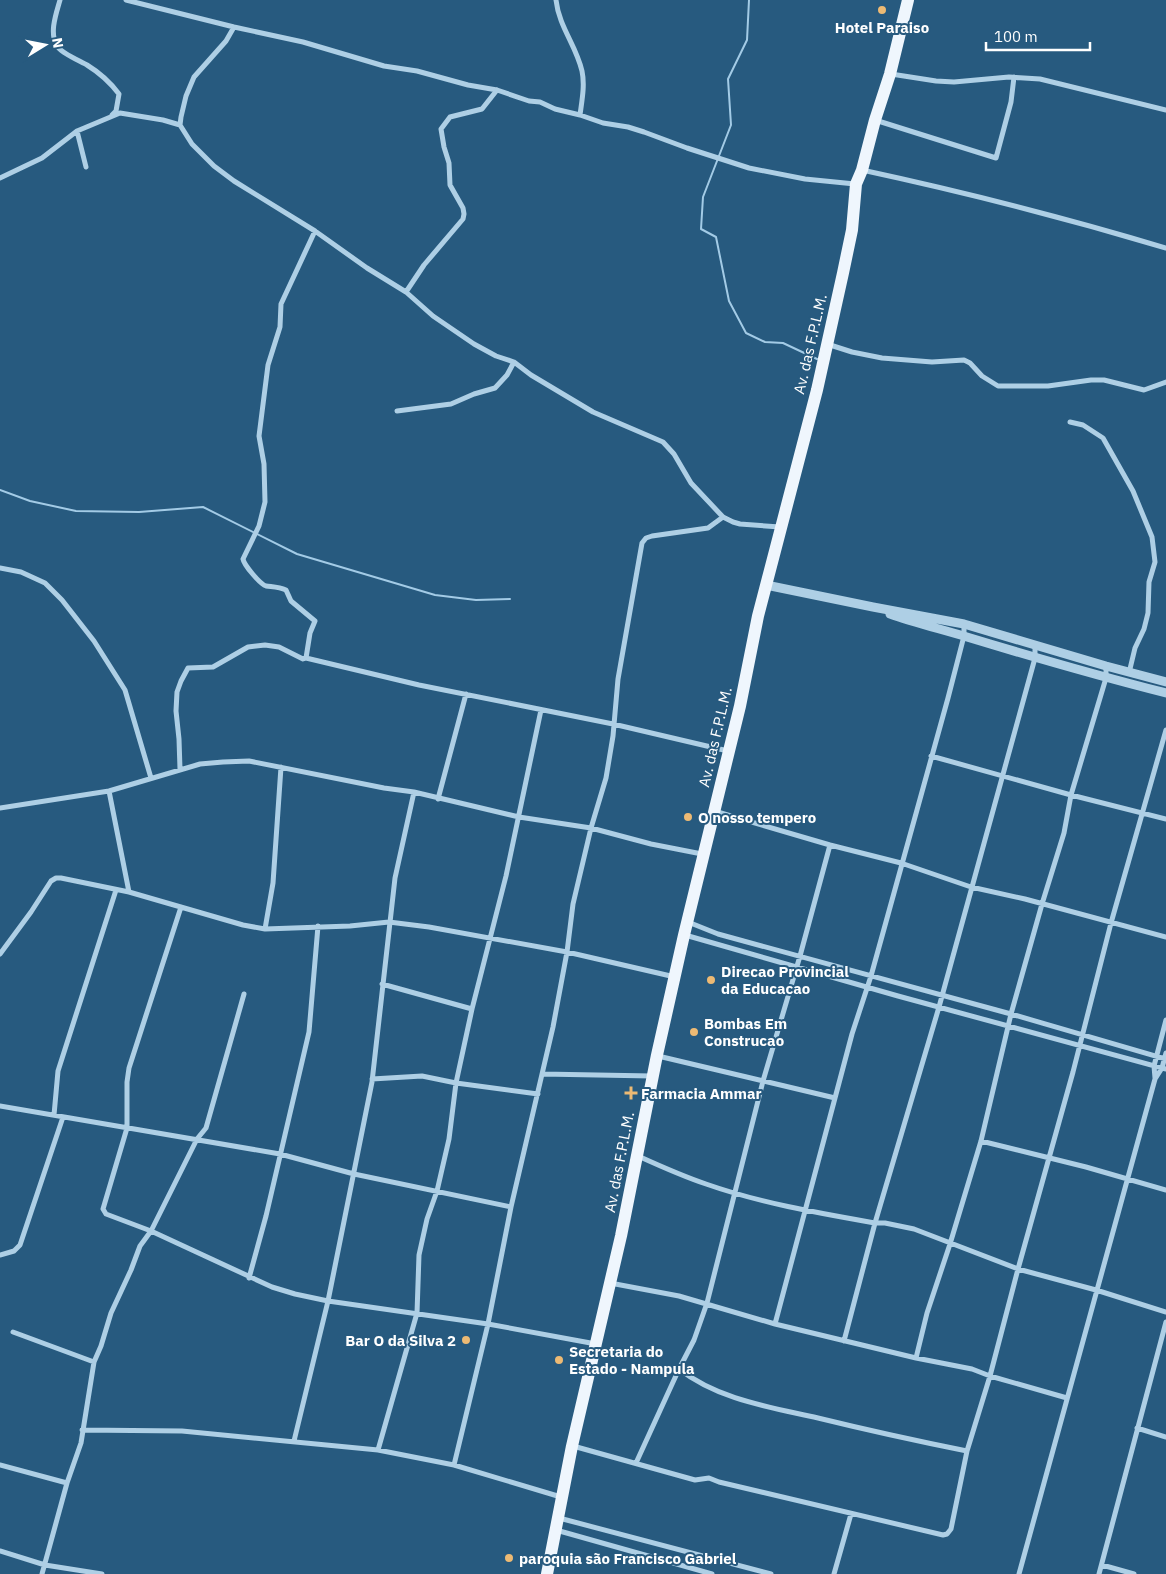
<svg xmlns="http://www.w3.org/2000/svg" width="1166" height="1574" font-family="'IBM Plex Sans',sans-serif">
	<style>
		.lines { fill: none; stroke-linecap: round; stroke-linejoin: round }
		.stream { stroke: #a3cbe6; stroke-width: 2 }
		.minor { stroke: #aecfe5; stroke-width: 5 }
		.tertiary { stroke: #aecfe5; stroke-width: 9 }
		.primary { stroke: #eff6fd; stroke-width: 12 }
		.poi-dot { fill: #edba74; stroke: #275a7f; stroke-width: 2 }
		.labels { text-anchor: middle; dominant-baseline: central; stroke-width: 4; stroke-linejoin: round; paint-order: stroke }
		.poi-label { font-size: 15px; font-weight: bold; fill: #fff; stroke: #275a7f; text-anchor: start }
		.street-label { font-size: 15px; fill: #fff; stroke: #275a7f }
	</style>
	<rect width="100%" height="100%" fill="#275a7f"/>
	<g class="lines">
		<path class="stream" d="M749 0 747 40 728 79 731 125 703 197 701 229 716 237 729 301 746 333 765 342 783 343 817 359
			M0 490 30 501 76 511 139 512 203 507 297 554 435 595 476 600 510 599"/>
		<path class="minor" d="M60 0C56 14 49 33 57 46 61 53 80 61 87 65 100 73 110 82 119 94L116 111 112 115
			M126 0 234 27 303 42 384 66 417 71 468 85 497 90 529 101 540 102 555 109 580 115 603 123 628 127 644 132 687 148 749 168 805 179 855 184
			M556 0C559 27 576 45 582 71 585 85 582 100 580 115
			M234 27 226 41 194 77 186 96 181 117 180 125 192 144 214 166 234 181 315 231 367 268 406 292 433 316 474 344 496 356 514 362 531 375 593 412 663 442 674 454 691 483 723 517 733 522 740 524 780 527
			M891 74 936 81 954 82 1009 77 1040 79 1166 110
			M875 120 996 158 1011 102 1014 77
			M77 131 86 167
			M862 170C964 192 1066 218 1166 248
			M0 178 42 158 77 131 120 113 163 120 180 125
			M406 292 424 265 463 219 464 214 463 208 450 185 449 163 444 147 441 129 450 117 482 109 497 90
			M827 344 852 352 882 358 932 362 964 360 970 363 982 376 998 386H1048L1091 380H1104L1144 390 1166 382
			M397 411 451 404 474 394 495 388 507 375 514 362
			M1070 422 1083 425 1103 438 1133 491 1152 537 1155 562 1149 582 1148 613 1144 629 1135 648 1129 673
			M0 568 21 572 45 583 62 600 94 641 125 690 151 778
			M306 658 310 633 315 621 291 601 286 590C279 587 273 587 266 586 260 584 244 565 243 559L259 526 265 502 264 464 259 436 268 365 280 327 281 304 315 231
			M931 756 1071 795 1166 819
			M180 769 179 739 176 711 177 692 181 681 188 668 213 667 248 647 265 645 279 647 303 659 306 658 419 685 613 724 728 751
			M109 791 129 892
			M438 799 466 694
			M0 808 109 791 200 764 223 762 249 761 384 788 414 792 519 817 591 828 651 844 702 854
			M714 811 830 845 901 863 971 887 1025 899 1166 937
			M830 845 800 956 763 1081 707 1303 694 1340 679 1369C719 1400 770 1407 818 1418 867 1430 917 1441 967 1451
			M181 907 129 1068 127 1082V1128L103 1209 106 1214 151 1231 272 1287 295 1294 328 1301 488 1324 596 1344
			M688 922 718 934 1011 1014 1166 1059
			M265 929 273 883 281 767
			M685 935 898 996 1166 1069
			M0 954 31 912 51 881 56 878H61L129 892 243 925 265 929 350 926 389 922 429 927 567 952 675 977
			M382 984 472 1009
			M658 1056 835 1098
			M542 1074 652 1076
			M1155 1078 1154 1066 1166 1020
			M372 1079 422 1076 456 1083 538 1094
			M0 1106 280 1154 354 1174 511 1207
			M54 1115 58 1071 116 890
			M981 1141 1086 1167 1166 1190
			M638 1156C660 1166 682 1176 706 1184 760 1203 818 1213 875 1223H885L914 1229 1018 1269 1096 1290 1166 1312
			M0 1255 14 1251 20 1245 63 1117
			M249 1278 266 1216 309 1032 318 926
			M610 1283 679 1296 775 1324 916 1358 972 1369 990 1376 1067 1398
			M775 1324 852 1034 871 976 948 698 964 636V624
			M13 1332 94 1362
			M844 1341 875 1223 939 1007 1035 658V645
			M916 1358 927 1313 950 1244 981 1141 1011 1014 1042 904 1064 833 1071 795 1106 678V666
			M1137 1428 1166 1437
			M82 1430 182 1431 378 1450 454 1465 561 1497
			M294 1441 328 1301 372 1082 395 878 414 792
			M573 1446 695 1480 709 1478 719 1482 943 1535 947 1534 951 1529 967 1451 990 1376 1018 1269 1073 1072 1111 923 1166 730
			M378 1450 417 1313 419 1255 427 1219 437 1191 449 1139 456 1083 472 1009 506 876 541 710
			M636 1463 679 1369
			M0 1465 67 1483
			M454 1465 488 1324 511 1207 553 1027 567 952 573 904 591 828 606 778 613 736 618 679 642 543 646 538 652 536 708 528 723 517
			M559 1518 771 1574
			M556 1530 712 1574
			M0 1551 45 1565 102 1574
			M1102 1565 1134 1574
			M42 1574 67 1483 81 1443 94 1362 101 1346 111 1313 131 1270 140 1246 151 1231 197 1139 206 1128 244 994
			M834 1574 851 1514
			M1019 1574 1155 1079 1162 1068 1166 1053
			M1099 1574 1166 1322"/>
		<path class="tertiary" d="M766 585 873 607 964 624 1106 666 1166 682
			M890 614C915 623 941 629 967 637 1033 657 1099 676 1166 693"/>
		<path class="primary" d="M547 1574 572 1446 621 1236 657 1055 684 935 740 706 758 616 817 390 843 273 852 230 856 184 862 170 875 120 890 74 908 0"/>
	</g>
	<g class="poi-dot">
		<circle cx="882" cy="10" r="5"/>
		<circle cx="688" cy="817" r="5"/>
		<circle cx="711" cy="980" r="5"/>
		<circle cx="694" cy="1032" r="5"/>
		<path d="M628.5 1085.5h5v5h5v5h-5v5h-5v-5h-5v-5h5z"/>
		<circle cx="466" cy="1340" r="5"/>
		<circle cx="559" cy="1360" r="5"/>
		<circle cx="509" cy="1558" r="5"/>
	</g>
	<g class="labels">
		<g class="poi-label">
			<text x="882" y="27" text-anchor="middle">Hotel Paraiso</text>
			<text x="698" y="817">O nosso tempero</text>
			<text x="721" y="971">Direcao Provincial<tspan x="721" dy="17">da Educacao</tspan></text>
			<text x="704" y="1023">Bombas Em<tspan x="704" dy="17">Construcao</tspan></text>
			<text x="641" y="1093">Farmacia Ammar</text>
			<text x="456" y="1340" text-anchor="end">Bar O da Silva 2</text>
			<text x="569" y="1351">Secretaria do<tspan x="569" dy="17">Estado - Nampula</tspan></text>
			<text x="519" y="1558">paroquia são Francisco Gabriel</text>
		</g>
		<g class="street-label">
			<text transform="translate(810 344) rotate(-77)">Av. das F.P.L.M.</text>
			<text transform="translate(715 737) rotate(-77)">Av. das F.P.L.M.</text>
			<text transform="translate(619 1162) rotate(-79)">Av. das F.P.L.M.</text>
		</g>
	</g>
	<g transform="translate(45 45) rotate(80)" stroke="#275a7f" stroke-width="4" paint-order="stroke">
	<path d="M0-4L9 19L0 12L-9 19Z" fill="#ffffff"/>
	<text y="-8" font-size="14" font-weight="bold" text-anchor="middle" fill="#ffffff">N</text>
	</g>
	<path d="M986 42v8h104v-8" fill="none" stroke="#ffffff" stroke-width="2.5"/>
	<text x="994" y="42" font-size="15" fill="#ffffff" stroke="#275a7f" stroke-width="4" paint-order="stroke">100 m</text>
</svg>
